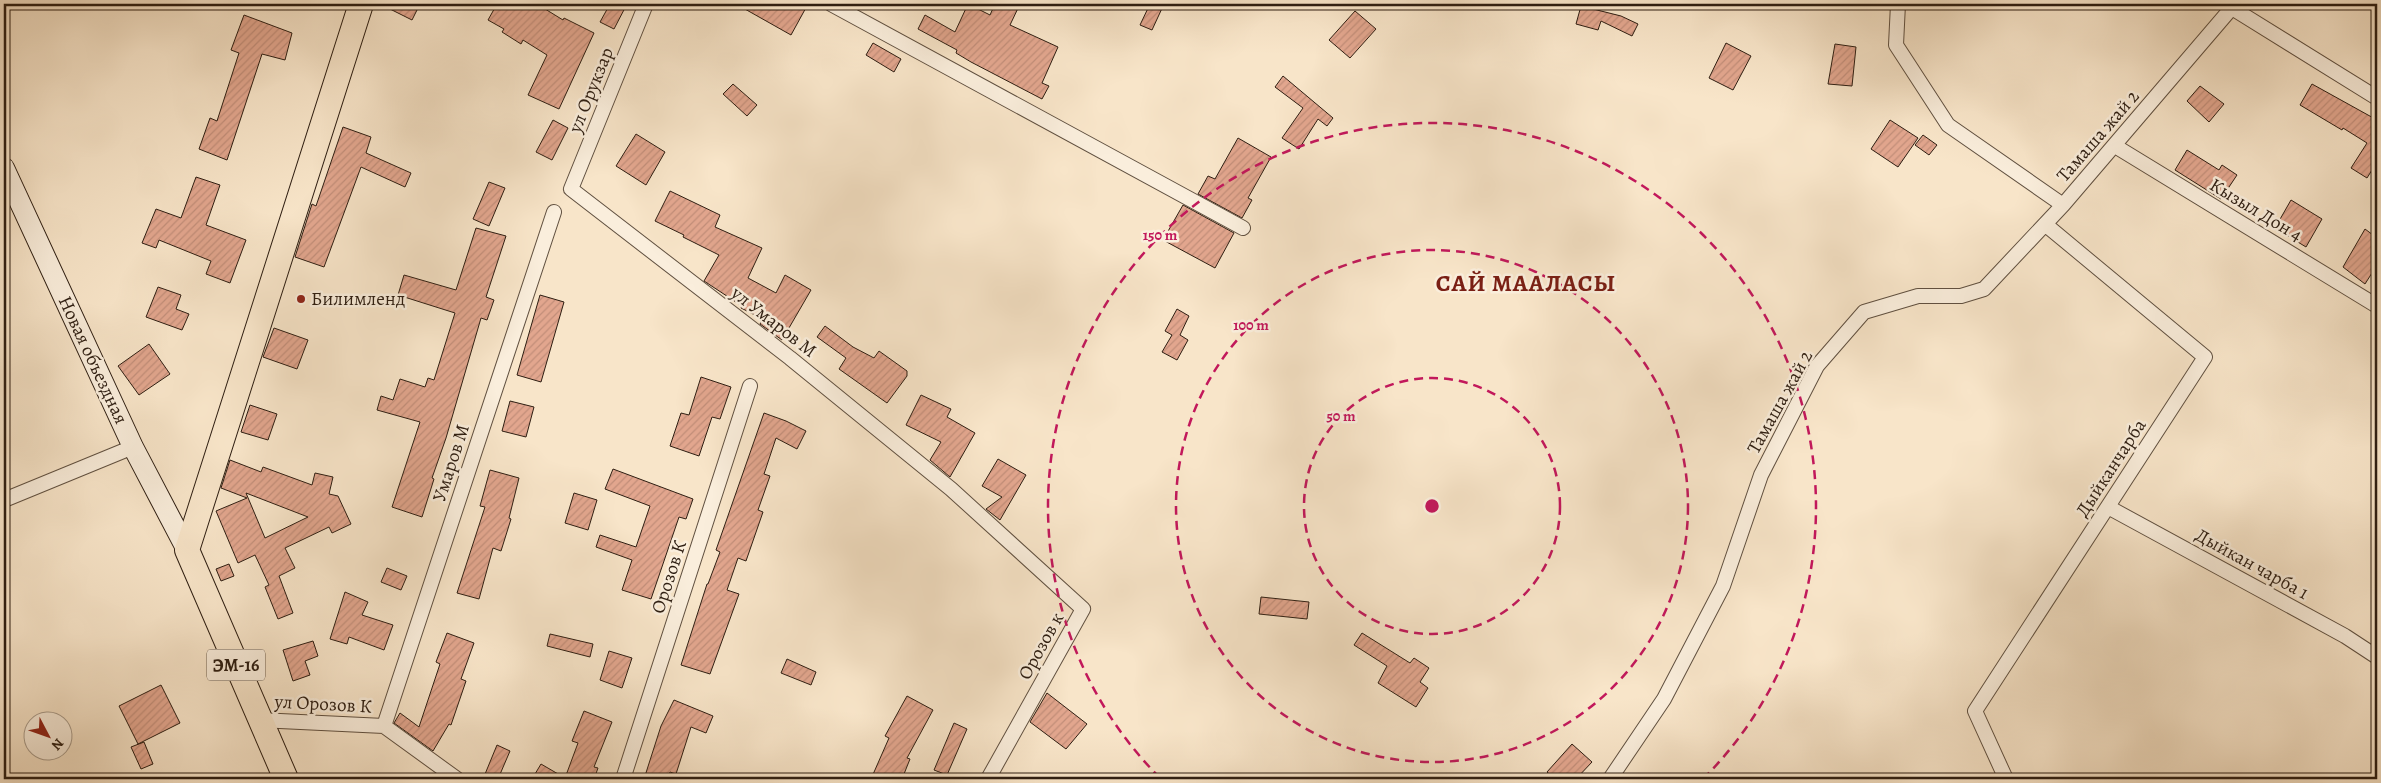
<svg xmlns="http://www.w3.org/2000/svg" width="2381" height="783" font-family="Alegreya,serif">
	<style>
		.building { fill: url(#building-hatch); stroke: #2e1e12; fill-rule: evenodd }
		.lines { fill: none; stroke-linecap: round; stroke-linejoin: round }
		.minor-casing { stroke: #605040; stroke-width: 16 }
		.secondary-casing { stroke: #2e1e12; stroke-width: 22 }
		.trunk-casing { stroke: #2e1e12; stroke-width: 26 }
		.minor { stroke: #faeedc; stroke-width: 14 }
		.secondary { stroke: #faeedc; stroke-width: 20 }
		.trunk { stroke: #f8e5c9; stroke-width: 24 }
		.ring { fill: none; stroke: #c2185b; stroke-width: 2.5; stroke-dasharray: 9 6 }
		.poi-dot { fill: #8f2418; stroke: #faeedc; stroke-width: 2 }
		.labels { text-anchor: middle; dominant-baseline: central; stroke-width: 5; stroke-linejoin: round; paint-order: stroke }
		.shield { fill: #faeedc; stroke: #6b5c4f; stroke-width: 1 }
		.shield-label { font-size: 18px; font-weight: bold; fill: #2e1e12 }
		.street-label { font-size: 19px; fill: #2e1e12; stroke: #faeedc }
		.poi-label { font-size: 19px; fill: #2e1e12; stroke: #faeedc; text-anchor: start }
		.district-label { font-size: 24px; font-weight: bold; letter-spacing: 1px; fill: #7a1f14; stroke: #faeedc }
		.centre { fill: #c2185b; stroke: #faeedc; stroke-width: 2.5 }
		.ring-label { font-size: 15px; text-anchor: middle; font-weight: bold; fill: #c2185b; stroke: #faeedc; stroke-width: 5; stroke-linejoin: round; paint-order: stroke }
	</style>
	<defs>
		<pattern id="building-hatch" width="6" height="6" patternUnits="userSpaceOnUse" patternTransform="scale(1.25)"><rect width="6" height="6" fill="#e2a68e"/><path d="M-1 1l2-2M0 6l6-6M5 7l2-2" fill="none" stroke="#c28e79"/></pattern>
	</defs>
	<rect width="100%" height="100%" fill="#f8e5c9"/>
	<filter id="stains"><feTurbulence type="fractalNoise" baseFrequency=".004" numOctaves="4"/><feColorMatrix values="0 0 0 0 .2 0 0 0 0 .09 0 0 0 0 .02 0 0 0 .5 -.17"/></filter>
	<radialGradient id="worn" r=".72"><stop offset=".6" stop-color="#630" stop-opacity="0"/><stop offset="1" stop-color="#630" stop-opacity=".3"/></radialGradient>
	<path class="building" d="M380 4H420L412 20Z
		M497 4H537L563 20 564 18 594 33 559 109 528 95 547 55 523 40 521 44 502 32 504 29 488 20Z
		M610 4H627L614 29 600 22Z
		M736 4H808L791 35Z
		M968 4 990 15 995 4H1020L1010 25 1058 47 1042 83 1049 86 1042 99 971 62 956 53 957 50 918 29 925 15 955 32Z
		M1150 4H1164L1152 30 1140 25Z
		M1581 6 1621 16 1638 24 1632 36 1601 21 1598 30 1576 24Z
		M1355 11 1376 29 1350 58 1329 40Z
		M244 15 292 33 285 60 262 54 227 160 199 149 210 118 217 121 239 53 231 50Z
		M873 43 901 59 894 72 866 55Z
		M1726 43 1751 56 1733 90 1709 78Z
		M1835 44 1856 47 1852 86 1828 84Z
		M1283 76 1333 118 1327 126 1318 119 1299 149 1282 138 1303 108 1275 87Z
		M733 84 757 105 747 116 723 94Z
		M2312 84 2377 120V162L2367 178 2351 168 2367 143 2343 128 2342 130 2300 105Z
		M2200 86 2224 104 2209 122 2187 101Z
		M553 120 568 128 552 160 536 152Z
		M1890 120 1918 138 1898 167 1871 149Z
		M343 127 371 137 366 153 411 173 405 187 361 167 324 267 295 257 312 204 316 206Z
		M636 134 665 152 646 185 616 166Z
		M1923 135 1937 145 1929 155 1915 145Z
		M1238 138 1271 157 1248 198 1252 200 1242 218 1198 194 1208 176 1215 179Z
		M2187 150 2219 170 2222 165 2237 175 2221 199 2175 170Z
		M196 177 220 185 206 225 246 240 230 283 206 274 211 261 159 240 156 248 142 243 156 209 181 218Z
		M489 182 505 188 489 226 473 219Z
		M670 191 720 215 715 227 762 248 748 278 776 293 785 275 811 290 782 340 760 324 763 319 741 308 742 306 704 281 719 255 683 237 684 235 655 221Z
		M2291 200 2322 219 2306 247 2275 228Z
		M1183 205 1234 233 1215 268 1163 240Z
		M476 228 506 236 486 297 494 300 487 320 481 318 446 438 432 478 434 479 422 517 392 507 420 422 377 410 381 396 393 400 400 379 425 387 428 378 434 380 455 313 398 295 404 275 456 290Z
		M2365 229 2377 238V265L2365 284 2343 267Z
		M158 287 181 295 176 309 189 314 182 330 146 317Z
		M540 295 564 302 541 382 517 375Z
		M1177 309 1189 316 1180 335 1188 340 1177 360 1162 352 1172 335 1165 331Z
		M825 326 853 347 874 358 879 351 907 371V376L887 403 839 369 846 358 817 337Z
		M274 328 308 340 297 369 263 357Z
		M149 344 170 374 139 395 118 366Z
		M701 377 731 387 720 419 712 417 699 456 670 446 681 413 689 415Z
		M921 395 951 409 947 417 975 433 950 477 930 460 941 442 906 425Z
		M510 401 534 407 526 437 502 431Z
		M250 405 277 414 268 440 241 432Z
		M764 413 786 421 806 431 797 449 776 438 764 474 770 476 758 510 763 512 746 561 738 558 727 590 739 594 710 674 681 665 707 584H708L720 552 716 550Z
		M998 459 1026 475 1000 520 986 509 1002 497 982 486Z
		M230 460 261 472 263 467 312 485 315 473 333 477 329 494 338 496 351 524 332 533 329 527 285 548 295 568 279 576 293 613 278 619 265 587 269 585 255 555 238 563 216 511 247 498 221 488ZM246 493 308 517 265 538Z
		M613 469 693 499 686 519 679 517 651 599 622 590 632 560 596 547 600 535 636 547 650 506 605 489Z
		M490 470 519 478 509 518 511 519 501 551 493 548 479 599 457 593 485 507 480 506Z
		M574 493 597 500 588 530 565 523Z
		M229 564 234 576 221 581 216 569Z
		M387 568 407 576 401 590 381 582Z
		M345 592 368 602 362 615 393 625 384 650 349 637 347 644 330 639Z
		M1261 597 1309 602 1307 619 1259 614Z
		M447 633 474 643 461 679 466 681 451 725 449 724 433 751 394 723 400 713 419 727 440 664 436 662Z
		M1362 633 1410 663 1414 658 1429 668 1420 682 1428 688 1416 707 1378 683 1387 666 1354 645Z
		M550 634 593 644 590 657 547 646Z
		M313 641 318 656 305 661 310 675 293 681 283 650Z
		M609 651 632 658 622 688 600 680Z
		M787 659 816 672 811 685 781 673Z
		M161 685 180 723 138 744 119 706Z
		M1047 693 1087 724 1066 749 1030 722Z
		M907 696 933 710 907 758 910 759 902 779H871L889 738 885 736Z
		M674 700 713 716 706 733 691 727 676 774 670 772 667 779H644L661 726Z
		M584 711 612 722 594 767 598 768 594 779H532L541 764 565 778 578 743 572 741Z
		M954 723 967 729 947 775 934 770Z
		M144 742 153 764 141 769 131 747Z
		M1572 744 1592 762 1576 779H1555L1547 772Z
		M497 745 510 751 498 779H483Z"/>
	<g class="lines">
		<defs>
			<path id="minor" d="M646 4 571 189 790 358 951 489 1083 609 988 779
				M831 4 1243 228
				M1898 4 1896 45 1948 125 2063 205
				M2232 8 2377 98
				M2115 146 2377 306
				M4 500 133 447
				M2108 507 2345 636 2377 657
				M259 720 384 726 457 779
				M384 726 554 212
				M623 779 750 386
				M1610 779 1664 699 1723 586 1761 475 1817 366 1864 312 1918 296H1961L1984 289 2063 205 2235 4
				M2006 779 1975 711 2205 357 2046 225"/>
			<path id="secondary" d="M4 168 133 447 187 550"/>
			<path id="trunk" d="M286 779 187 550 361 4"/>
		</defs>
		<use href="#minor" class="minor-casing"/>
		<use href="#secondary" class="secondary-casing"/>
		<use href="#trunk" class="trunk-casing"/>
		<use href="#minor" class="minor"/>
		<use href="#secondary" class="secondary"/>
		<use href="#trunk" class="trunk"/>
	</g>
	<g class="ring">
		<circle cx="1432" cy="506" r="128"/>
		<circle cx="1432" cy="506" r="256"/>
		<path d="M1160 778A384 384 0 1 1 1704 778"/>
	</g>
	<circle class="poi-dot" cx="301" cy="299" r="5"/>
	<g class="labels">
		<rect class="shield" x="207" y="649.5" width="58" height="31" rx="4"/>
		<g class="shield-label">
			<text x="236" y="665">ЭМ-16</text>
		</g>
		<g class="street-label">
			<text transform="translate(591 90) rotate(-68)">ул Орукзар</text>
			<text transform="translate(2098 136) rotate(-49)">Тамаша жай 2</text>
			<text transform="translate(2256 210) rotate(31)">Кызыл Дон 4</text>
			<text transform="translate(774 322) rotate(38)">ул Умаров М</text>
			<text transform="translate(93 360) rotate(65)">Новая объездная</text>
			<text transform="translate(1780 402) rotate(-61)">Тамаша жай 2</text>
			<text transform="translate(451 463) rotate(-72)">Умаров М</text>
			<text transform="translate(2111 468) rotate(-57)">Дыйканчарба</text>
			<text transform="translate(2252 564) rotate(29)">Дыйкан чарба 1</text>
			<text transform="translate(669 577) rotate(-72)">Орозов К</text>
			<text transform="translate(1041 646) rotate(-61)">Орозов к</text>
			<text transform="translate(323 704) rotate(3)">ул Орозов К</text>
		</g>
		<g class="poi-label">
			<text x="311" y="299">Билимленд</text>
		</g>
		<g class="district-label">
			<text x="1526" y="283">САЙ МААЛАСЫ</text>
		</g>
	</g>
	<circle cx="1432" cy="506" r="8" class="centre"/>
	<g class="ring-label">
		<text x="1160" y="240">150 m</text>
		<text x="1251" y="330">100 m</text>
		<text x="1341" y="421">50 m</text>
	</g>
	<rect width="2381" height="783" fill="none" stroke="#f8e5c9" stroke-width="20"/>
	<rect x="5" y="5" width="2371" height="773" fill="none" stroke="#2e1e12" stroke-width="2.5"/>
	<rect x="10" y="10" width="2361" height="763" fill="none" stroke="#2e1e12"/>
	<g transform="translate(48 736) rotate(131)"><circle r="24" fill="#faeedc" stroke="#a89b8b"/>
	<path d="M0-4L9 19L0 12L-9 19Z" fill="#8f2418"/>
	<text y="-8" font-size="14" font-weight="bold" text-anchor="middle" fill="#2e1e12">N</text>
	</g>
	<rect width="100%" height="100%" filter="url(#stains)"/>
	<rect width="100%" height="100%" fill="url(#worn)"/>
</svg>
